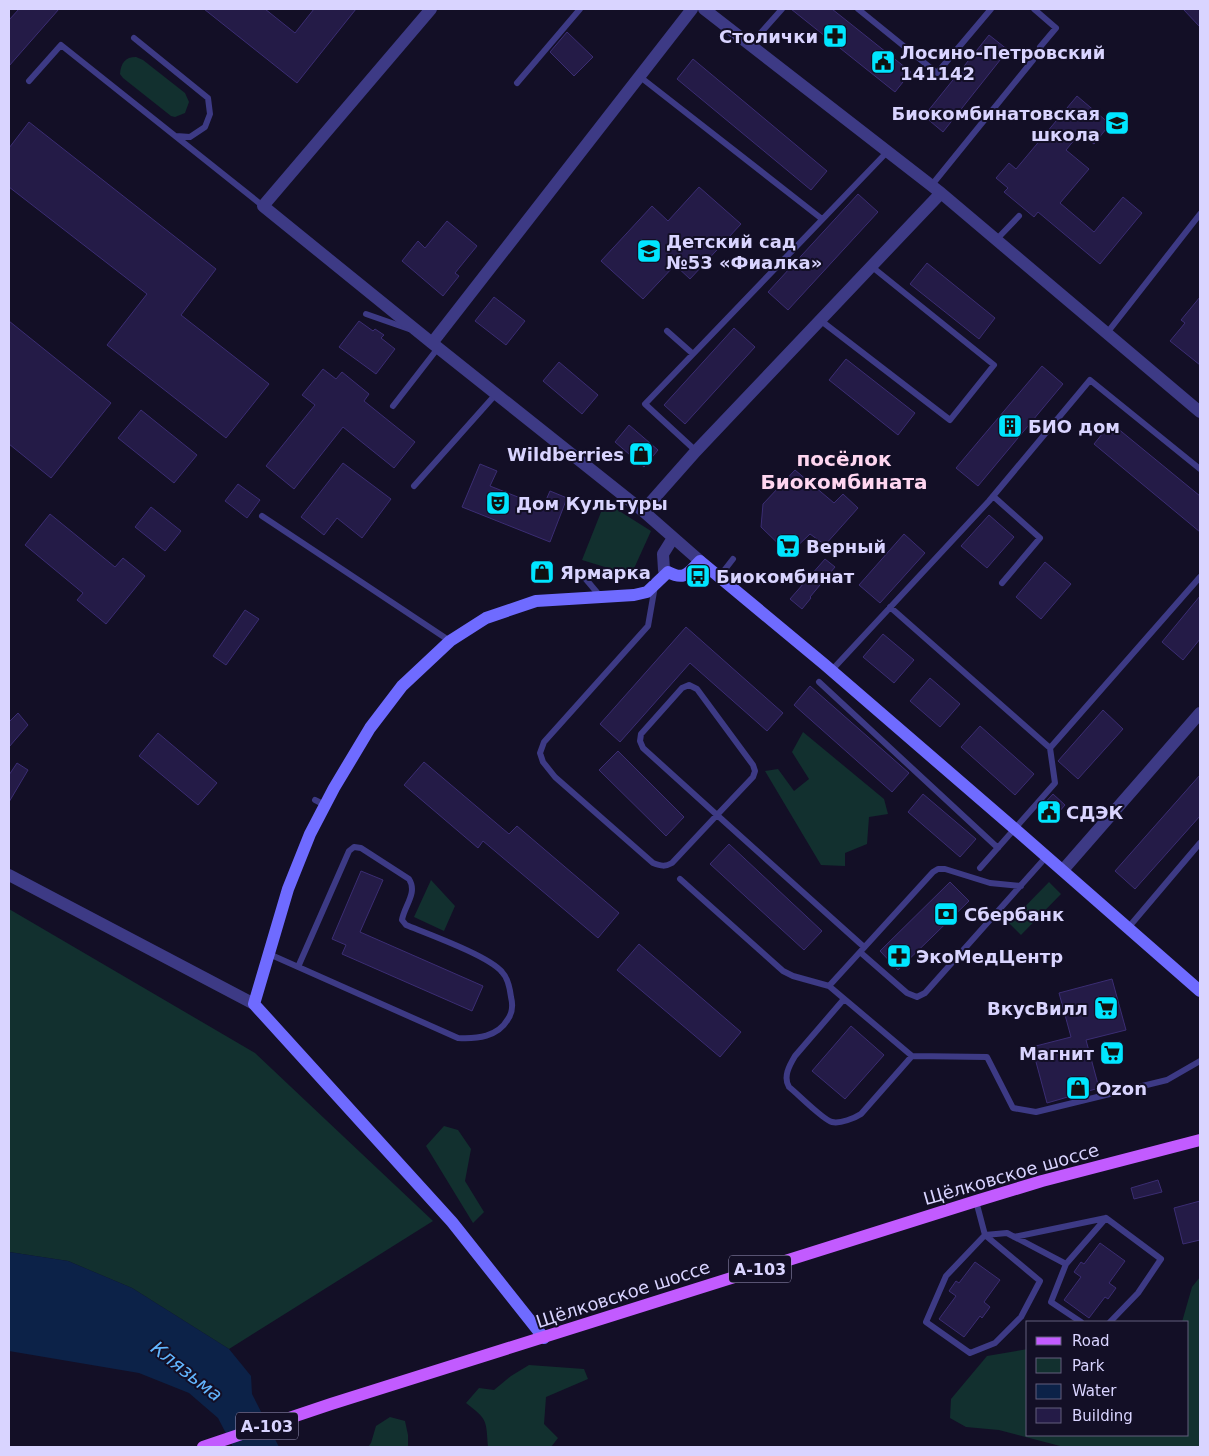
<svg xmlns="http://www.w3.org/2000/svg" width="1209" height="1456" font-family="'DejaVu Sans',sans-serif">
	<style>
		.green { fill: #12302f }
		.water { fill: #0c2248 }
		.building { fill: #241b47; stroke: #3b2d73 }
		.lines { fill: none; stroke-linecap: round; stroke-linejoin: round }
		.lane { stroke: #3d3a85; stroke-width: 6 }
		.street { stroke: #3d3a85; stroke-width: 12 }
		.secondary { stroke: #6f6bff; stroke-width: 12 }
		.primary { stroke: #c25bff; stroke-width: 12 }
		.labels { text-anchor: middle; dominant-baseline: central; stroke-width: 4; stroke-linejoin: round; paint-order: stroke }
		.shield { fill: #130f26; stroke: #9e99be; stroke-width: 1 }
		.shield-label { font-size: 16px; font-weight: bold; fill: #d9d4ff }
		.poi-label { font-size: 18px; font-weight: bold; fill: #d9d4ff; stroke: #130f26; text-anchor: start }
		.street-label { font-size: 18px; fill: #d9d4ff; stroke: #130f26 }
		.water-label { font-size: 19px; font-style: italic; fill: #62b6ff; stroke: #130f26 }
		.quarter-label { font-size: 20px; font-weight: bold; fill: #ffd6f0; stroke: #130f26 }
	</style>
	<rect width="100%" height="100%" fill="#130f26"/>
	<path class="green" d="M136 57 143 60 185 93 189 102 185 113 175 117 171 116 123 78 120 74C121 63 125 57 136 57Z
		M605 502 651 531 631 575 582 560Z
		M803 732 884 799 888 814 869 817 867 844 845 853V866L821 865 765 771 778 769 794 791 809 779 792 752Z
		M431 880 455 906 444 931 414 917Z
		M1049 882 1061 894 1021 935 1009 923Z
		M9 909 255 1053 433 1221 229 1349 132 1288 68 1261 9 1252Z
		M444 1126 458 1130 471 1149 465 1181 484 1212 473 1223 426 1146Z
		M1200 1277V1447H1064L999 1430 966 1427 950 1418 951 1399 987 1356 1028 1349V1435H1188V1322H1182L1192 1287Z
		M529 1365 584 1369 588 1379 546 1397 544 1424 558 1438 551 1447H488C486 1420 488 1420 466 1403L479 1388 494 1390 511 1376Z
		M390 1417 405 1421 408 1435V1447H368L371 1443 376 1426Z"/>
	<path class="water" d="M9 1252 68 1261 132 1288 229 1349 251 1376 252 1394 279 1447H233L218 1418 189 1393 139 1373 9 1351Z"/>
	<path class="building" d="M19 9H59L9 66V20Z
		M204 9H265L295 33 314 9H356L297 83Z
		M791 9H832L911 72 895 92Z
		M1183 9H1200V27Z
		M567 32 593 57 574 76 550 52Z
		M989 35 1008 50 943 132 924 116Z
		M693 59 827 171 811 190 677 79Z
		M1077 96 1110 124 1094 144 1080 133 1066 150 1089 169 1060 203 1094 232 1123 197 1142 213 1100 264 1038 212 1034 217 1004 192 1008 188 996 178 1009 163 1016 169Z
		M29 122 216 269 181 315 269 384 226 438 107 345 147 294 9 187V148Z
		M699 187 741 224 690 279 675 265 643 299 601 261 652 206 668 221Z
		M858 194 878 212 788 310 768 292Z
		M447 221 477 246 455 273 459 276 443 296 402 261 418 241 425 248Z
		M927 263 995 318 979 339 910 284Z
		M494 297 525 321 506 345 475 321Z
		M1200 297V365L1170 341 1185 323 1181 320Z
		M9 321 111 403 51 478 9 444Z
		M359 321 373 331 375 329 384 335 381 338 395 349 376 374 339 347Z
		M734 328 755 347 685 424 664 405Z
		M846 359 915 413 898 435 829 380Z
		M559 362 598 395 582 414 543 381Z
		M1042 366 1063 384 978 486 956 468Z
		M323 369 336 379 342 372 369 394 364 401 415 442 394 468 343 427 294 489 266 466 315 405 302 395Z
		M141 410 197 455 174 483 118 438Z
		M1111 423 1200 496V532L1094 444Z
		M629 425 658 450 644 467 615 442Z
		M343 463 391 499 362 538 337 518 324 535 301 517Z
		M480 464 497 471 490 486 543 507 550 491 567 498 550 542 462 507Z
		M795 470 834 503 843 494 858 508 825 545 810 534 789 554 761 527 763 504Z
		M238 484 260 500 247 518 225 501Z
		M151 507 181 531 165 551 135 527Z
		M50 514 115 567 123 558 145 576 106 624 77 600 83 593 25 545Z
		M989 515 1014 537 987 568 961 546Z
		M904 534 925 553 880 603 859 585Z
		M825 559 835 567 810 597 811 598 802 609 790 599Z
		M1045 562 1071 584 1041 619 1016 597Z
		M1200 596V639L1183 660 1162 642Z
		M245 610 259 619 226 665 213 656Z
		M686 627 783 713 767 731 690 663 620 742 600 724Z
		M883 634 914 660 894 683 863 657Z
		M930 678 960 704 940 727 910 701Z
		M810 686 909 773 892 792 794 705Z
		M1103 710 1123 729 1078 779 1058 761Z
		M18 713 28 725 9 747V722Z
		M980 726 1034 774 1015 795 961 747Z
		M158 733 217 783 198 805 139 756Z
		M618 751 684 817 666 836 599 770Z
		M424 762 509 834 517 826 619 913 598 938 483 841 478 848 404 785Z
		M17 763 28 770 9 802V775Z
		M1200 775V816L1135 889 1115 871Z
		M923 794 976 839 960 857 908 812Z
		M1053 794 1065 805 1052 820 1039 809Z
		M729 844 822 931 804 950 710 864Z
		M361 871 383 880 360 932 483 986 472 1011 342 954 346 945 332 939Z
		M950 882 969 901 898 970 880 951Z
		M639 944 741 1032 720 1057 617 970Z
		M1112 979 1126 1030 1086 1040 1099 1088 1047 1103 1032 1047 1071 1037 1059 993Z
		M851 1026 884 1055 845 1099 812 1071Z
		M1158 1180 1162 1192 1134 1199 1131 1188Z
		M1200 1201V1240L1183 1244 1174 1208Z
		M1100 1243 1125 1261 1109 1283 1116 1288 1108 1299 1105 1297 1089 1318 1064 1300 1081 1277 1074 1272 1081 1262 1084 1264Z
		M975 1262 1000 1280 984 1302 990 1307 982 1318 980 1316 964 1337 939 1319 956 1296 949 1291 956 1281 959 1283Z"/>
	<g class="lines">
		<path class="lane" d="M858 9 937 73 991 9
			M1034 9 1056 28 1040 47
			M134 38 208 98 210 114 205 127 190 137 176 136
			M751 44 782 9
			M639 76 822 219
			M29 81 61 45 263 206
			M517 83 580 9
			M931 186 1033 60
			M997 239 1019 216
			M366 314 409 329
			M820 320 950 420 994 365 871 266
			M667 331 693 354
			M1107 333 1200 214
			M393 406 438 348
			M696 451 645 404 888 151
			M414 486 496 394
			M993 496 1040 538 1002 583
			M262 516 450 641
			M584 577 600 596
			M719 577 733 559
			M655 586 648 626 544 742 540 753 543 762 555 777 653 863C661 866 665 867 672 863L717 815 643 748 640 741 641 734 682 688 689 685 697 689 753 765 755 771 753 777 717 815 864 947
			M890 607 1050 748 1055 783 980 868
			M831 671 989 501 1090 380 1200 469
			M819 682 998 848
			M1050 748 1200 577
			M315 800 325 805
			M680 879 783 971 793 976 829 986 933 872 938 869H945L990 883 1021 886
			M1128 928 1200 843
			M860 952 907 993 917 997 925 993 1047 856
			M269 954 458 1038C477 1039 498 1037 508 1019 513 1012 513 1005 511 997 510 989 508 978 502 972 489 956 428 934 406 925L402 920C404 906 418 893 409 879L361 848 354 847 349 851 298 967
			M829 986 912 1056 987 1057 1013 1108 1036 1112 1167 1080 1200 1061
			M844 999 795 1056C789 1066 783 1077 789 1087 798 1094 823 1120 832 1122 840 1124 855 1118 861 1114L912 1056
			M976 1201 985 1235 1007 1233 1066 1264
			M985 1235 1040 1281 1021 1317 995 1343 970 1353 926 1322 946 1276Z
			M1014 1237 1106 1218
			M1081 1322 1051 1302 1066 1264 1106 1218 1161 1259 1138 1293 1110 1322"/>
		<path class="street" d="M431 9 263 206 432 343 643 511 700 561
			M704 9 941 193 1200 412
			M432 343 692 9
			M643 511 696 451 941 193
			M668 572 664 570 663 554 673 538
			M1063 870 1200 713
			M9 875 254 1004"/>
		<path class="secondary" d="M544 1338 452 1222 254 1004 288 889 310 834 334 788 370 728 402 686 450 641 486 618 536 601 634 595 647 592 668 572C685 581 688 573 700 561L824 664 1015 829 1200 991"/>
		<path class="primary" d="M203 1447 331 1404 976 1201 1042 1181 1200 1140"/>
	</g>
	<defs>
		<symbol id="pharmacy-square" viewBox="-11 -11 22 22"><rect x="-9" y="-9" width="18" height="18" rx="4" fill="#00e5ff" stroke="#130f26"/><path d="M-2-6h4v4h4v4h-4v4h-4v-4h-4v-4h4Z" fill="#111"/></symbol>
		<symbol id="civic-square" viewBox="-11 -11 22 22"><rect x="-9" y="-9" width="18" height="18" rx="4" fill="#00e5ff" stroke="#130f26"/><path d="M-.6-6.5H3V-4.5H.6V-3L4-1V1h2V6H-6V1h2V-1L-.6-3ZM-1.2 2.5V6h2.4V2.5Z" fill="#111"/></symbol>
		<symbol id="school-square" viewBox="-11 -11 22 22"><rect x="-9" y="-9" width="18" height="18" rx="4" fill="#00e5ff" stroke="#130f26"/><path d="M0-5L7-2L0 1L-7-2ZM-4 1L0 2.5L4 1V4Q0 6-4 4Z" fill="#111"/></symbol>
		<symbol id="building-square" viewBox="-11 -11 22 22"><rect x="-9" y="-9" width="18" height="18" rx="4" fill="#00e5ff" stroke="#130f26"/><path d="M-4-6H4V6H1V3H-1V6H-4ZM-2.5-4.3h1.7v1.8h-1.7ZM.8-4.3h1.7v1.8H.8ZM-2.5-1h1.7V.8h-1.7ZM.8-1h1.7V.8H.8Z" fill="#111"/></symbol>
		<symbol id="shop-square" viewBox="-11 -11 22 22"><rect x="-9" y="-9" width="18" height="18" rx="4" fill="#00e5ff" stroke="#130f26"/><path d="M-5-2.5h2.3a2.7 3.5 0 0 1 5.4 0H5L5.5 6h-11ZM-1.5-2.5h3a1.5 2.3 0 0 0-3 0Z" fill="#111"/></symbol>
		<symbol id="theatre-square" viewBox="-11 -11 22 22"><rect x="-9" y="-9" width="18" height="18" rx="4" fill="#00e5ff" stroke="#130f26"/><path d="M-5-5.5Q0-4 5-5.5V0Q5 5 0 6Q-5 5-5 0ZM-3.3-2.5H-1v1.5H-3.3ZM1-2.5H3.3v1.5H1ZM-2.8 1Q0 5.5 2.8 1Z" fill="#111"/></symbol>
		<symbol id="supermarket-square" viewBox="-11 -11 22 22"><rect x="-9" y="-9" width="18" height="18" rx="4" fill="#00e5ff" stroke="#130f26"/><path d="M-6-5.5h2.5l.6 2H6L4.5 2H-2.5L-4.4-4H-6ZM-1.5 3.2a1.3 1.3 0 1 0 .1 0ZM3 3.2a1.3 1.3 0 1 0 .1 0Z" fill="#111"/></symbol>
		<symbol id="bus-square" viewBox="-11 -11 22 22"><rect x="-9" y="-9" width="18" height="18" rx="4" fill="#00e5ff" stroke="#130f26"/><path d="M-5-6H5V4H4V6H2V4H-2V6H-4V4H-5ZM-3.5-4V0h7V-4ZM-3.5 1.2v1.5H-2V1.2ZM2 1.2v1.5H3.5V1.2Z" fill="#111"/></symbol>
		<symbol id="bank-square" viewBox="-11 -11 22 22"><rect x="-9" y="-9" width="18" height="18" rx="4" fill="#00e5ff" stroke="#130f26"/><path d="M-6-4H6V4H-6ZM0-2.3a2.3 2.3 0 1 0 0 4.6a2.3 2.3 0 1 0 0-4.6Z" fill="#111"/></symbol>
	</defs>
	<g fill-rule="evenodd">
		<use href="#pharmacy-square" x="821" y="22" width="28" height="28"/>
		<use href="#civic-square" x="869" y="48" width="28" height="28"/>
		<use href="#school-square" x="1103" y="109" width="28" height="28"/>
		<use href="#school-square" x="635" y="237" width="28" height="28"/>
		<use href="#building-square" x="996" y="412" width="28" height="28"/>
		<use href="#shop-square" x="627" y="440" width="28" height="28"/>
		<use href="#theatre-square" x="484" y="489" width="28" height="28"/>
		<use href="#supermarket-square" x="774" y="532" width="28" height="28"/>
		<use href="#shop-square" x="528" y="558" width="28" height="28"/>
		<use href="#bus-square" x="684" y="562" width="28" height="28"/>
		<use href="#civic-square" x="1035" y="798" width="28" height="28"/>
		<use href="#bank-square" x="932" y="900" width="28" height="28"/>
		<use href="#pharmacy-square" x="885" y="942" width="28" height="28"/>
		<use href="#supermarket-square" x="1092" y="994" width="28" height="28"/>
		<use href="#supermarket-square" x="1098" y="1039" width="28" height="28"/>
		<use href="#shop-square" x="1064" y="1074" width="28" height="28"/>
	</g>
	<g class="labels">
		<g class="shield">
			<rect x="729" y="1255.5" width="62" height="27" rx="4"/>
			<rect x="236" y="1412.5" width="62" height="27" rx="4"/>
		</g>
		<g class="shield-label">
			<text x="760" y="1269">А-103</text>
			<text x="267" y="1426">А-103</text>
		</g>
		<g class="poi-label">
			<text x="818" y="36" text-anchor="end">Столички</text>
			<text x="900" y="52">Лосино-Петровский<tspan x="900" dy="21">141142</tspan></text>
			<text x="1100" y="113" text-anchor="end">Биокомбинатовская<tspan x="1100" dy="21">школа</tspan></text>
			<text x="666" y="241">Детский сад<tspan x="666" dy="21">№53 «Фиалка»</tspan></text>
			<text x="1028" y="426">БИО дом</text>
			<text x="624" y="454" text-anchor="end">Wildberries</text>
			<text x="516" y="503">Дом Культуры</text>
			<text x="806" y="546">Верный</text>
			<text x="560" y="572">Ярмарка</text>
			<text x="716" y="576">Биокомбинат</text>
			<text x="1066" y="812">СДЭК</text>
			<text x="964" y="914">Сбербанк</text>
			<text x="916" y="956">ЭкоМедЦентр</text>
			<text x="1088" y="1008" text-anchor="end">ВкусВилл</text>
			<text x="1094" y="1053" text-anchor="end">Магнит</text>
			<text x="1096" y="1088">Ozon</text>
		</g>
		<g class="street-label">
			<text transform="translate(1011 1174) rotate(-16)">Щёлковское шоссе</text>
			<text transform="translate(623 1294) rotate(-18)">Щёлковское шоссе</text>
		</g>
		<g class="water-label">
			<text transform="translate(187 1371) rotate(38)">Клязьма</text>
		</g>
		<g class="quarter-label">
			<text x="844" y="459">посёлок<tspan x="844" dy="23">Биокомбината</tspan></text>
		</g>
	</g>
	<rect width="1209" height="1456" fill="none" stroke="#d9d4ff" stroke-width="20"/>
	<rect x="1026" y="1321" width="162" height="115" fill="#130f26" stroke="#625e7d"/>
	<rect x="1036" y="1337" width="25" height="8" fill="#c25bff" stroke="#625e7d"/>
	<text x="1072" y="1346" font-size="15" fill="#d9d4ff">Road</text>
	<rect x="1036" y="1358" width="25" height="15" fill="#12302f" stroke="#625e7d"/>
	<text x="1072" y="1371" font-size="15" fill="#d9d4ff">Park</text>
	<rect x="1036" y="1384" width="25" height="15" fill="#0c2248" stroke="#625e7d"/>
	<text x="1072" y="1396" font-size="15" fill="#d9d4ff">Water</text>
	<rect x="1036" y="1408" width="25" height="15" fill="#241b47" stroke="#625e7d"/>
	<text x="1072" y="1421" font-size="15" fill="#d9d4ff">Building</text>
</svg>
